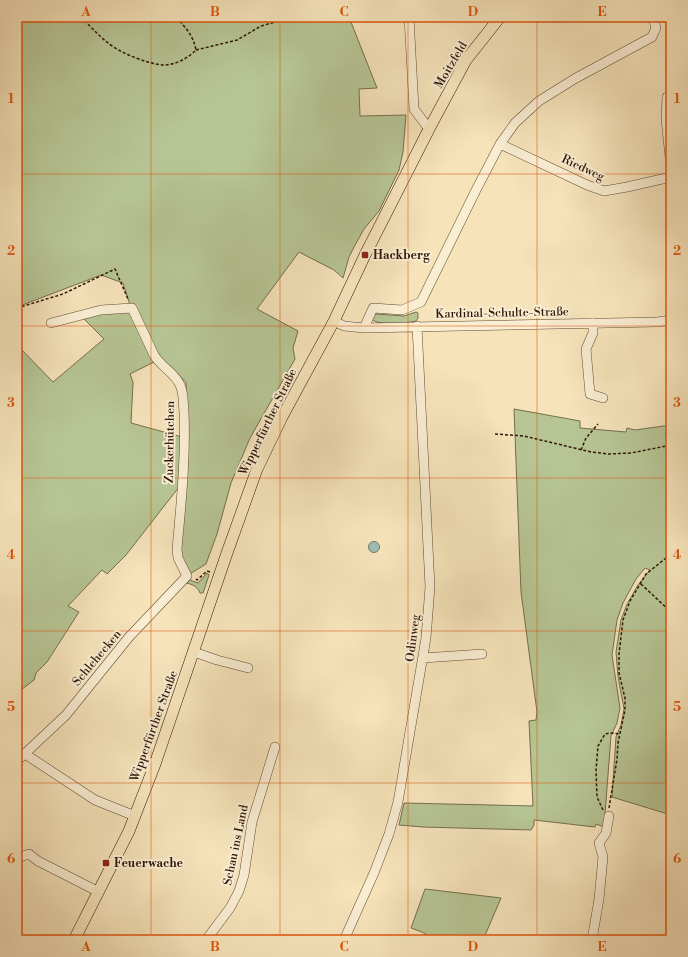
<svg xmlns="http://www.w3.org/2000/svg" width="688" height="957" font-family="'Libre Bodoni',serif">
	<style>
		.green { fill: #b7c594; stroke: #746e4e }
		.water { fill: #9dbeb3; stroke: #727b6f }
		.lines { fill: none; stroke-linecap: round; stroke-linejoin: round }
		.stream { stroke: #727b6f; stroke-width: 2.5 }
		.minor-casing { stroke: #624934; stroke-width: 10 }
		.major-casing { stroke: #311608; stroke-width: 12 }
		.path { stroke: #311608; stroke-width: 1.5; stroke-dasharray: 3 2; stroke-linecap: butt }
		.minor { stroke: #f9edd2; stroke-width: 9 }
		.major { stroke: #f6e3ba; stroke-width: 11 }
		.grid { fill: none; stroke: #df560c; stroke-width: 1; stroke-opacity: 0.55 }
		.poi-dot { fill: #8f2418; stroke: #f9edd2; stroke-width: 1.5 }
		.labels { text-anchor: middle; dominant-baseline: central; stroke-width: 4; stroke-linejoin: round; paint-order: stroke }
		.street-label { font-size: 12px; fill: #311608; stroke: #f9edd2 }
		.poi-label { font-size: 12px; font-weight: bold; fill: #311608; stroke: #f9edd2; text-anchor: start }
		.neatline { fill: none; stroke: #df560c; stroke-width: 1.5 }
		.grid-label { font-size: 13px; text-anchor: middle; font-weight: bold; fill: #df560c }
	</style>
	<rect width="100%" height="100%" fill="#f6e3ba"/>
	<filter id="stains"><feTurbulence type="fractalNoise" baseFrequency=".005" numOctaves="4"/><feColorMatrix values="0 0 0 0 .2 0 0 0 0 .09 0 0 0 0 .02 0 0 0 .5 -.17"/></filter>
	<radialGradient id="worn" r=".72"><stop offset=".6" stop-color="#630" stop-opacity="0"/><stop offset="1" stop-color="#630" stop-opacity=".3"/></radialGradient>
	<path class="green" d="M17 17H349L377 88 359 89 360 116 406 115 403 152 399 170 379 211 364 229 354 247 349 257 343 278 334 270 299 252 257 309 298 331 293 348 295 359 250 438 231 483 217 534 206 564 188 575 180 556 187 430 186 382 160 359 130 374 133 382 131 423 182 437 179 487 126 555 107 574 102 570 68 606 79 612 47 662 36 673 34 680 17 693V345L53 382 104 339 79 314 130 305 123 283 101 275 17 307Z
		M416 312 418 313V318L416 321C407 323 377 326 372 319L373 316 376 314 404 316Z
		M514 409 580 421V428L626 432 627 428 635 430 671 425V815L612 797 616 737 621 725 624 709 618 677 616 652 621 620 627 604 638 585 650 570 645 568 636 579 623 603 617 620 612 655 620 708 617 723 611 736 604 827 596 824 595 827 534 820V825L531 830 423 827 399 825 404 803 533 806 529 721 536 720 537 712 521 592Z
		M207 573 209 575 203 593H200C198 587 192 584 186 583L190 580 198 583Z
		M425 889 501 898 483 940H435L422 932 411 928Z"/>
	<path class="water" d="M368.5 547a5.5 5.5 0 1 1 11 0a5.5 5.5 0 1 1-11 0Z"/>
	<g class="lines">
		<path class="stream" d="M17 122V126
			M17 141 18 145 17 151"/>
		<defs>
			<path id="minor" d="M409 17 414 109 429 129
				M667 97 666 119 671 167
				M500 144 587 185 604 191 627 187 671 177
				M334 321 344 326 364 328 657 322 671 320
				M593 323V333L586 349 590 394 603 398
				M364 328 373 308 402 310 421 302 476 190 500 144 515 123 539 101 576 78 652 37 656 28 653 17
				M194 652 217 660 248 668
				M423 658 482 654
				M25 754 95 800 135 816
				M17 761 66 715 129 637 187 576 178 558 177 549C181 504 186 458 184 412 183 404 184 393 180 385 175 373 161 367 154 355L132 308 101 310 51 323
				M17 858 29 854 38 861 99 892
				M206 940 230 908 239 891 244 875 252 822 275 747
				M344 940 374 873 389 834 398 802 426 638 430 587 417 326
				M592 940 599 899 603 857 599 843 606 833 609 816"/>
			<path id="major" d="M74 940 129 831 155 764 227 553 257 469 282 417 334 321 365 255 429 129 466 60 500 17"/>
		</defs>
		<use href="#minor" class="minor-casing"/>
		<use href="#major" class="major-casing"/>
		<path class="path" d="M81 17C90 26 98 35 108 43 120 53 148 64 163 65 176 65 188 58 196 50 193 35 186 28 176 17
			M196 50 237 40 261 26 275 22 279 17
			M17 308 63 294 115 269 128 299
			M495 434 524 436 591 452 609 454 631 453 671 445
			M669 444 666 434 671 426
			M581 450 586 438 598 424
			M196 579 197 580 207 571 210 572
			M641 584 671 612
			M609 808 617 759 618 743 625 710V698L619 673V654L623 620 630 601 646 574 671 554
			M603 810 597 797 596 770 598 746 605 734 610 733 620 734"/>
		<use href="#minor" class="minor"/>
		<use href="#major" class="major"/>
	</g>
	<path class="grid" d="M151 17V940M280 17V940M408 17V940M537 17V940M17 174H671M17 326H671M17 478H671M17 631H671M17 783H671"/>
	<g class="poi-dot">
		<rect x="361" y="251" width="8" height="8" rx="2"/>
		<rect x="102" y="859" width="8" height="8" rx="2"/>
	</g>
	<g class="labels">
		<g class="street-label">
			<text transform="translate(451 65) rotate(-59)">Moitzfeld</text>
			<text transform="translate(583 168) rotate(25)">Riedweg</text>
			<text transform="translate(502 313) rotate(-1)">Kardinal-Schulte-Straße</text>
			<text transform="translate(268 422) rotate(-64)">Wipperfürther Straße</text>
			<text transform="translate(170 442) rotate(-89)">Zuckerhütchen</text>
			<text transform="translate(413 638) rotate(-83)">Odinweg</text>
			<text transform="translate(97 658) rotate(-50)">Schlehecken</text>
			<text transform="translate(154 726) rotate(-70)">Wipperfürther Straße</text>
			<text transform="translate(236 845) rotate(-78)">Schau ins Land</text>
		</g>
		<g class="poi-label">
			<text x="373" y="255">Hackberg</text>
			<text x="114" y="863">Feuerwache</text>
		</g>
	</g>
	<rect width="688" height="957" fill="none" stroke="#f6e3ba" stroke-width="44"/>
	<rect x="22" y="22" width="644" height="913" class="neatline"/>
	<g class="grid-label">
		<text x="86" y="16">A</text>
		<text x="215" y="16">B</text>
		<text x="344" y="16">C</text>
		<text x="473" y="16">D</text>
		<text x="602" y="16">E</text>
		<text x="11" y="103">1</text>
		<text x="677" y="103">1</text>
		<text x="11" y="255">2</text>
		<text x="677" y="255">2</text>
		<text x="11" y="407">3</text>
		<text x="677" y="407">3</text>
		<text x="11" y="559">4</text>
		<text x="677" y="559">4</text>
		<text x="11" y="711">5</text>
		<text x="677" y="711">5</text>
		<text x="11" y="863">6</text>
		<text x="677" y="863">6</text>
		<text x="86" y="951">A</text>
		<text x="215" y="951">B</text>
		<text x="344" y="951">C</text>
		<text x="473" y="951">D</text>
		<text x="602" y="951">E</text>
	</g>
	<rect width="100%" height="100%" filter="url(#stains)"/>
	<rect width="100%" height="100%" fill="url(#worn)"/>
</svg>
